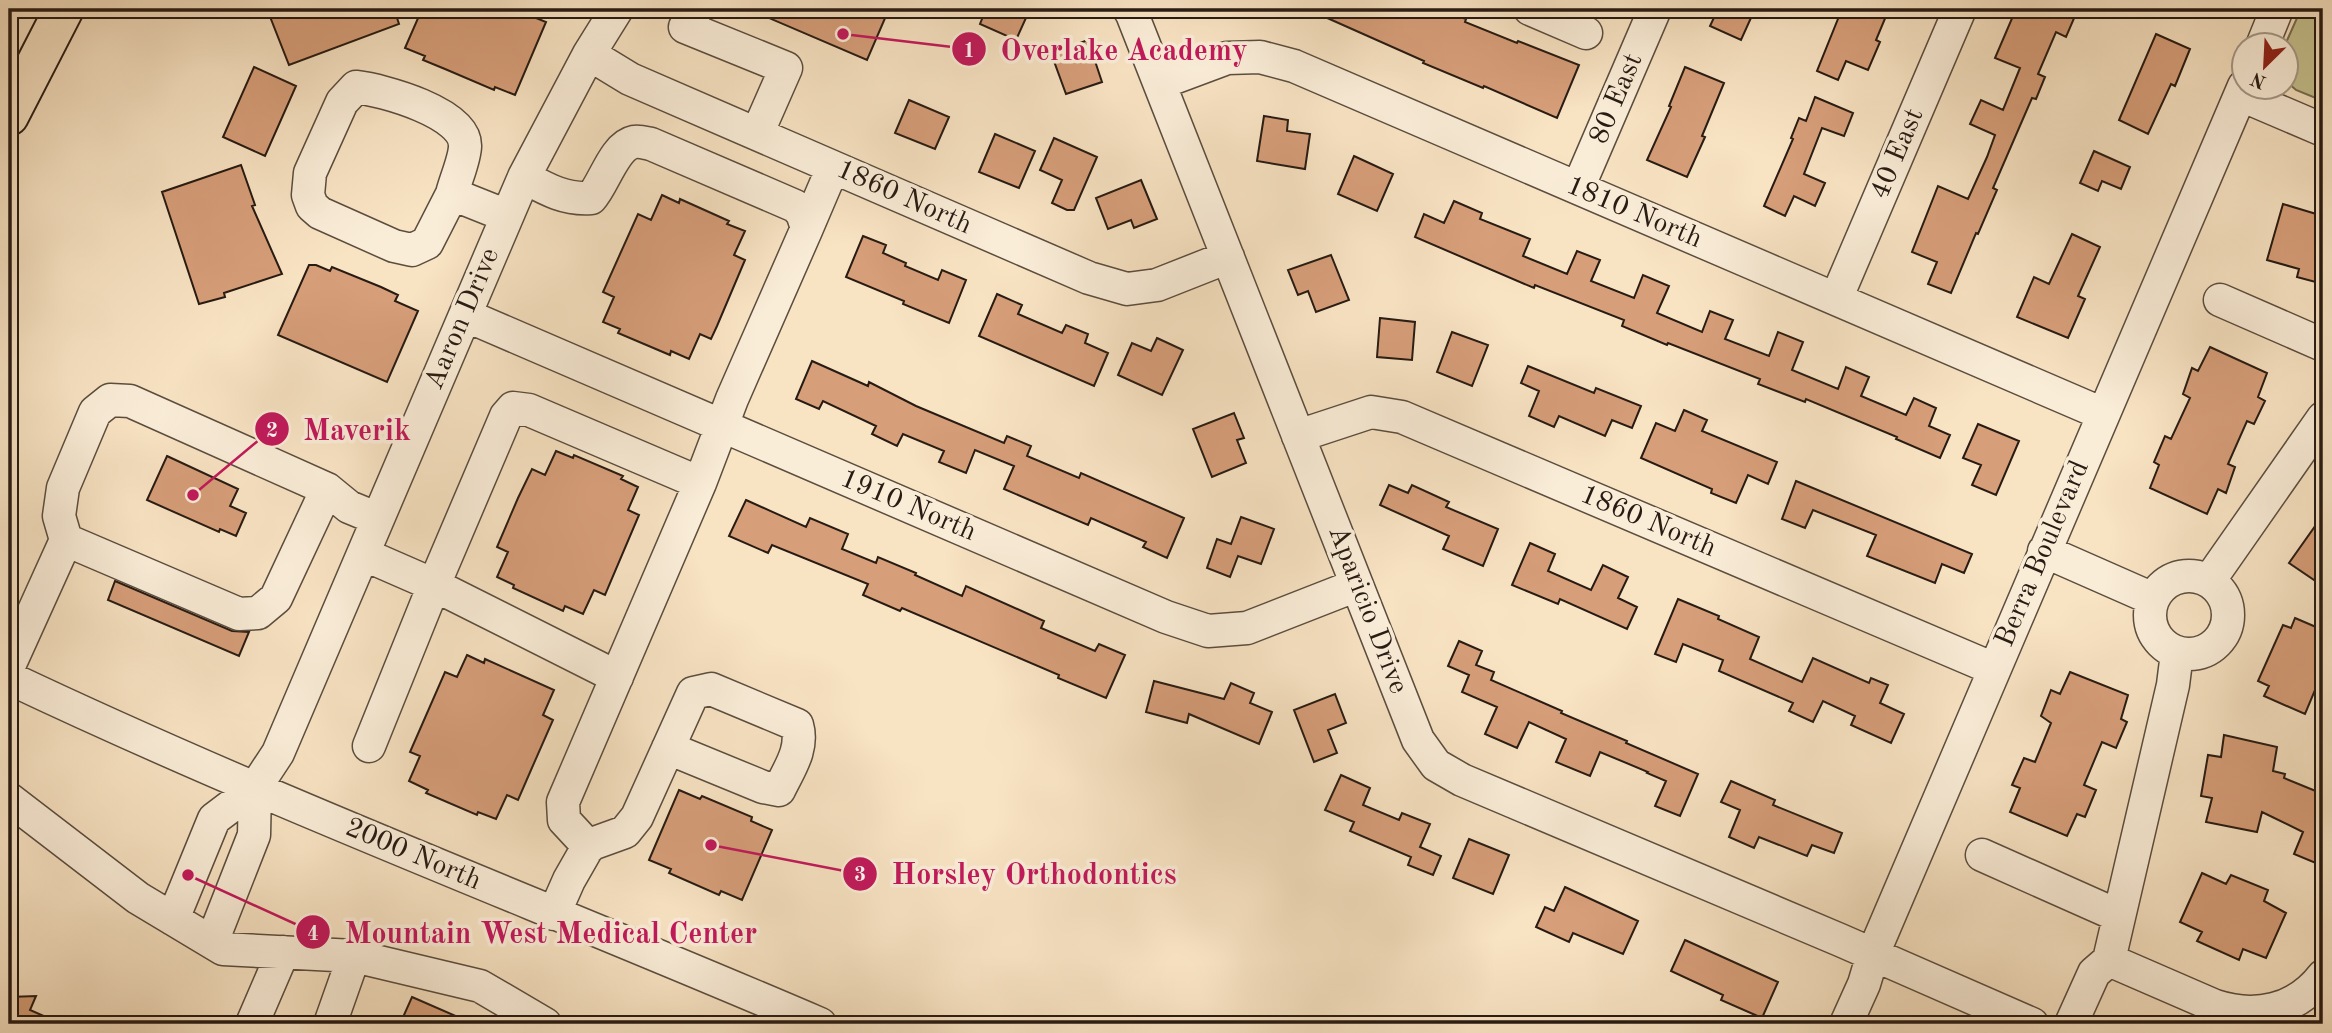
<svg xmlns="http://www.w3.org/2000/svg" width="2332" height="1033" font-family="'Old Standard TT',serif">
	<style>
		.green { fill: #c5c18e; stroke: #766e50; stroke-width: 2 }
		.building { fill: #d69e79; stroke: #271b13; stroke-width: 2 }
		.lines { fill: none; stroke-linecap: round; stroke-linejoin: round }
		.minor-casing { stroke: #5b4d3f; stroke-width: 35 }
		.highway-casing { stroke: #271b13; stroke-width: 42 }
		.minor { stroke: #faedd8; stroke-width: 32 }
		.highway { stroke: #f8e3c3; stroke-width: 38 }
		.labels { text-anchor: middle; dominant-baseline: central; stroke-width: 7; stroke-linejoin: round; paint-order: stroke }
		.street-label { font-size: 28px; fill: #271b13; stroke: #faedd8 }
		.leader { fill: none; stroke: #c2185b; stroke-width: 2.5 }
		.callout-dot { fill: #c2185b; stroke: #faedd8; stroke-width: 2.5 }
		.mark-label { font-size: 21px; text-anchor: middle; font-weight: bold; fill: #fff }
		.callout-label { font-size: 30px; text-anchor: middle; font-weight: bold; fill: #c2185b; stroke: #faedd8; stroke-width: 7; stroke-linejoin: round; paint-order: stroke }
	</style>
	<rect width="100%" height="100%" fill="#f8e3c3"/>
	<filter id="stains"><feTurbulence type="fractalNoise" baseFrequency=".00286" numOctaves="4"/><feColorMatrix values="0 0 0 0 .2 0 0 0 0 .09 0 0 0 0 .02 0 0 0 .5 -.17"/></filter>
	<radialGradient id="worn" r=".72"><stop offset=".6" stop-color="#630" stop-opacity="0"/><stop offset="1" stop-color="#630" stop-opacity=".3"/></radialGradient>
	<path class="green" d="M2301 9H2323V101L2296 90 2287 82 2286 46 2285 45Z"/>
	<path class="building" d="M267 9H394L399 24 289 65Z
		M422 9H514L546 22 515 95 495 87 494 90 445 69 423 60 425 56 405 48Z
		M748 9H889L867 60Z
		M986 9H1030L1016 40 980 24Z
		M1307 9H1439L1466 19 1465 22 1517 43 1518 41 1579 65 1557 118 1484 86 1483 88 1423 63 1424 61Z
		M1718 9H1755L1741 40 1710 26Z
		M1842 9H1889L1876 40 1880 42 1868 70 1846 61 1838 80 1817 71Z
		M2016 9H2078L2066 37 2056 32 2038 74 2045 77 2036 99 2032 98 1993 188 1997 190 1978 234 1976 233 1951 293 1928 284 1937 262 1912 252 1938 186 1968 199 1987 157 1995 135 1970 124 1981 100 2003 110 2020 68 1995 58Z
		M2156 34 2190 49 2175 86 2171 84 2148 134 2119 120Z
		M1088 40 1102 82 1066 94 1051 53Z
		M254 67 296 86 265 156 223 137Z
		M1685 67 1724 83 1702 136 1705 137 1687 177 1647 160 1671 107 1669 106Z
		M1815 97 1853 113 1844 136 1822 128 1804 174 1825 183 1815 206 1794 196 1785 216 1764 206 1793 139 1791 138 1799 118 1806 121Z
		M909 100 949 117 935 149 895 133Z
		M1264 116 1288 120 1287 131 1310 134 1305 169 1257 161Z
		M995 134 1035 151 1019 188 979 172Z
		M1054 138 1097 157 1074 210H1067L1052 203 1062 180 1040 170Z
		M2094 151 2130 167 2121 189 2102 181 2098 191 2080 183Z
		M1354 156 1393 174 1377 211 1338 194Z
		M241 165 255 205 252 206 282 274 224 293 225 297 199 304 162 192Z
		M1141 180 1157 219 1134 228 1131 220 1108 229 1096 198Z
		M662 195 679 203 680 199 729 221 727 224 745 231 734 255 745 260 717 326 711 339 700 334 689 359 671 351 670 355 618 333 620 329 603 322 614 297 603 292 638 214 651 220Z
		M1454 201 1482 213 1480 219 1530 239 1523 256 1567 274 1577 251 1600 260 1591 281 1634 298 1643 275 1669 286 1657 313 1702 332 1710 311 1733 320 1725 339 1769 356 1778 332 1803 342 1792 370 1838 389 1846 367 1869 377 1861 396 1906 415 1914 398 1936 408 1929 426 1950 435 1940 458 1896 439 1897 437 1806 399 1805 402 1758 384 1760 379 1668 343 1667 345 1622 326 1624 320 1535 285 1534 288 1415 237 1424 214 1444 223Z
		M2283 204 2323 216V284L2297 277 2299 269 2267 260Z
		M2072 234 2100 247 2078 296 2085 299 2068 338 2017 317 2034 277 2049 284Z
		M863 236 886 245 883 253 906 263 905 266 938 280 942 270 966 280 949 323 903 304 904 301 846 277Z
		M1331 255 1349 300 1316 312 1308 291 1298 295 1288 270Z
		M309 265H316L330 271 332 267 381 287 398 295 395 301 418 311 387 382 278 335Z
		M997 294 1022 305 1018 314 1062 333 1066 325 1088 334 1085 343 1108 353 1094 386 979 336Z
		M1380 318 1415 322 1412 360 1377 357Z
		M1452 332 1488 345 1472 386 1437 372Z
		M1157 338 1183 350 1162 395 1118 375 1132 343 1151 351Z
		M2210 347 2267 373 2258 397 2265 401 2254 424 2247 421 2228 464 2235 467 2226 493 2218 489 2207 514 2150 488 2159 465 2154 462 2165 436 2171 439 2190 398 2183 394 2192 368 2198 371Z
		M812 361 868 386 869 382 916 406 1004 443 1007 436 1031 446 1027 456 1079 478 1081 473 1184 518 1167 558 1143 547 1146 542 1091 518 1088 525 1004 489 1014 466 975 450 966 473 939 462 944 451 903 434 897 446 872 434 876 426 823 401 819 409 796 399Z
		M1528 366 1594 393 1596 388 1641 406 1632 428 1612 420 1605 436 1559 416 1554 427 1529 416 1539 391 1521 383Z
		M1684 410 1707 420 1702 431 1777 462 1768 484 1748 475 1736 503 1711 493 1712 489 1641 458 1656 423 1675 431Z
		M1234 413 1244 438 1237 440 1246 463 1212 477 1193 429Z
		M1978 424 2019 441 1996 495 1972 485 1981 465 1963 458Z
		M556 451 573 458 574 455 623 476 621 479 638 487 628 510 639 515 605 595 594 590 583 614 565 606 563 611 513 588 514 585 497 577 508 552 497 547 518 498 532 469 545 475Z
		M167 456 238 489 230 506 246 513 236 536 220 529 219 532 147 500Z
		M1796 481 1972 554 1964 573 1942 564 1935 583 1867 556 1876 535 1813 510 1805 528 1782 519Z
		M1389 485 1408 493 1412 485 1449 502 1446 507 1498 529 1483 566 1443 549 1449 536 1380 505Z
		M746 500 806 527 810 518 848 534 842 549 876 563 878 557 916 573 915 575 962 596 966 586 1044 621 1041 628 1095 651 1099 644 1125 655 1106 698 1058 678 1059 675 902 608 900 611 863 595 868 584 772 545 768 553 729 536Z
		M2323 515V586L2289 563Z
		M1241 517 1274 529 1261 564 1238 556 1230 577 1207 568 1217 539 1231 544Z
		M1530 543 1555 554 1548 571 1591 590 1603 565 1628 577 1618 598 1637 607 1627 629 1560 599 1558 604 1512 585Z
		M115 581 232 631 249 632 239 656 108 600Z
		M1678 599 1719 616 1718 619 1759 637 1750 659 1802 682 1813 658 1869 683 1871 678 1888 685 1880 703 1904 714 1891 743 1851 725 1855 716 1823 701 1813 722 1789 711 1793 703 1719 671 1723 660 1683 644 1676 662 1655 654Z
		M2295 618 2323 630V671L2305 714 2264 696 2269 686 2258 681 2283 625 2291 628Z
		M1459 641 1482 651 1476 665 1494 672 1491 680 1562 711 1561 713 1627 741 1626 743 1698 774 1680 816 1655 806 1666 781 1647 773 1648 772 1600 752 1590 776 1556 762 1566 739 1529 722 1517 748 1485 734 1497 707 1462 692 1469 675 1448 666Z
		M467 655 484 663 485 659 554 690 543 715 553 720 531 770 518 800 507 795 496 819 478 812 477 815 426 793 428 790 409 781 420 756 410 752 445 672 457 677Z
		M2070 672 2128 695 2121 719 2127 722 2116 748 2102 742 2084 785 2096 790 2085 817 2077 814 2067 836 2010 812 2020 788 2012 785 2024 758 2035 762 2051 723 2041 716 2051 690 2060 694Z
		M1154 681 1224 699 1231 683 1254 693 1250 703 1272 712 1259 744 1189 714 1187 723 1146 712Z
		M1335 694 1346 723 1328 730 1337 753 1314 762 1294 710Z
		M2224 735 2277 747 2273 771 2285 774 2284 778 2323 794V866L2294 854 2303 832 2262 812 2257 832 2206 822 2212 798 2201 796 2208 755 2221 757Z
		M1341 775 1370 788 1363 805 1399 820 1402 813 1430 824 1420 847 1441 856 1433 875 1408 865 1411 857 1350 831 1354 822 1325 810Z
		M1731 781 1775 800 1773 805 1842 833 1834 853 1812 845 1807 856 1759 837 1754 848 1729 837 1740 810 1721 802Z
		M679 790 700 799 702 796 752 817 751 821 772 830 742 900 721 891 719 895 669 873 671 869 649 860Z
		M1469 839 1509 855 1493 894 1453 878Z
		M2202 873 2226 884 2231 875 2268 890 2264 901 2286 913 2266 958 2243 949 2239 960 2197 941 2202 932 2180 922Z
		M1565 887 1638 921 1623 954 1573 933 1569 942 1536 927 1545 907 1554 911Z
		M1685 940 1778 982 1762 1018 1721 1000 1723 995 1671 971Z
		M36 996 30 1010 62 1024H9V997Z
		M412 997 474 1024H400Z"/>
	<g class="lines">
		<defs>
			<path id="minor" d="M697 9 685 27 786 68 757 134
				M1129 9 1132 14 1418 740 1436 765 1462 780 1840 940 2032 1024
				M1530 9 1586 33
				M2262 46 2277 9
				M589 54 630 79 1089 278 1127 289 1157 285 1228 257
				M1160 83 1227 58 1260 57 1294 66 2103 414
				M2241 95 2323 130
				M524 177C546 189 565 200 591 198 604 184 614 146 634 142 639 141 646 143 651 144L795 206 802 213 807 228 732 399 700 483 563 802 564 820 589 847
				M1578 188 1655 9
				M452 194C455 181 465 159 465 146 466 113 383 90 356 87L342 102 310 173 308 195 312 206 320 213 394 246 412 250 427 243 452 194 507 216
				M807 228 833 167
				M1836 299 1960 9
				M2220 300 2323 345
				M465 315 1166 617 1208 631 1247 628 1357 585
				M1298 436 1371 412 1402 417 1994 669
				M66 540 239 614 258 613 276 598 327 489
				M2044 551 2153 599
				M363 554 434 585 617 677
				M2150 615a39 39 0 1 1 78 0a39 39 0 1 1-78 0Z
				M2209 581 2323 418
				M9 666 66 540 59 516 63 488 95 412 110 400 130 401 327 489 349 507 378 519
				M9 678C275 804 550 908 820 1024
				M369 746 434 585 506 416 513 408 529 410 700 483
				M9 799 138 898 223 949 354 956 480 986 545 1024
				M1982 855 2119 916
				M554 914 569 880 589 845 625 832 637 817 693 693 711 689 797 725C804 749 789 769 779 790L763 787 668 748
				M173 919 214 819 255 788 278 753 524 177 589 54 617 9
				M212 942 254 835 255 788
				M2109 960 2173 685 2177 653
				M252 1024 283 952
				M330 1024 354 956
				M1846 1024 1864 984 1873 954 2244 86
				M2071 1024 2094 973 2109 960 2215 1006C2255 1019 2296 1011 2323 976"/>
			<path id="highway" d="M9 116 64 9"/>
		</defs>
		<use href="#minor" class="minor-casing"/>
		<use href="#highway" class="highway-casing"/>
		<use href="#minor" class="minor"/>
		<use href="#highway" class="highway"/>
	</g>
	<g class="labels">
		<g class="street-label">
			<text transform="translate(1617 99) rotate(-67)">80 East</text>
			<text transform="translate(1898 154) rotate(-67)">40 East</text>
			<text transform="translate(904 198) rotate(24)">1860 North</text>
			<text transform="translate(1634 213) rotate(23)">1810 North</text>
			<text transform="translate(463 319) rotate(-67)">Aaron Drive</text>
			<text transform="translate(908 506) rotate(23)">1910 North</text>
			<text transform="translate(1648 522) rotate(23)">1860 North</text>
			<text transform="translate(2043 554) rotate(-67)">Berra Boulevard</text>
			<text transform="translate(1367 610) rotate(69)">Aparicio Drive</text>
			<text transform="translate(413 855) rotate(23)">2000 North</text>
		</g>
	</g>
	<path class="leader" d="M843 34L969 49M193 495L272 429M711 845L860 874M188 875L313 932"/>
	<g class="callout-dot">
		<circle cx="843" cy="34" r="7"/>
		<circle cx="193" cy="495" r="7"/>
		<circle cx="711" cy="845" r="7"/>
		<circle cx="188" cy="875" r="7"/>
		<circle cx="969" cy="49" r="18"/>
		<circle cx="272" cy="429" r="18"/>
		<circle cx="860" cy="874" r="18"/>
		<circle cx="313" cy="932" r="18"/>
	</g>
	<g class="mark-label">
		<text x="969" y="57">1</text>
		<text x="272" y="437">2</text>
		<text x="860" y="881">3</text>
		<text x="313" y="940">4</text>
	</g>
	<g class="callout-label">
		<text x="1124" y="60">Overlake Academy</text>
		<text x="357" y="440">Maverik</text>
		<text x="1034" y="884">Horsley Orthodontics</text>
		<text x="551" y="943">Mountain West Medical Center</text>
	</g>
	<rect width="2332" height="1033" fill="none" stroke="#f8e3c3" stroke-width="35"/>
	<rect x="10" y="10" width="2311" height="1012" fill="none" stroke="#271b13" stroke-width="3.5"/>
	<rect x="18" y="18" width="2297" height="998" fill="none" stroke="#271b13" stroke-width="2"/>
	<g transform="translate(2265 66) rotate(204)"><circle r="33" fill="#faedd8" stroke="#a69989" stroke-width="2"/>
	<path d="M0-5L12 26L0 18L-12 26Z" fill="#8f2418"/>
	<text y="-10" font-size="19" font-weight="bold" text-anchor="middle" fill="#271b13">N</text>
	</g>
	<rect width="100%" height="100%" filter="url(#stains)"/>
	<rect width="100%" height="100%" fill="url(#worn)"/>
</svg>
